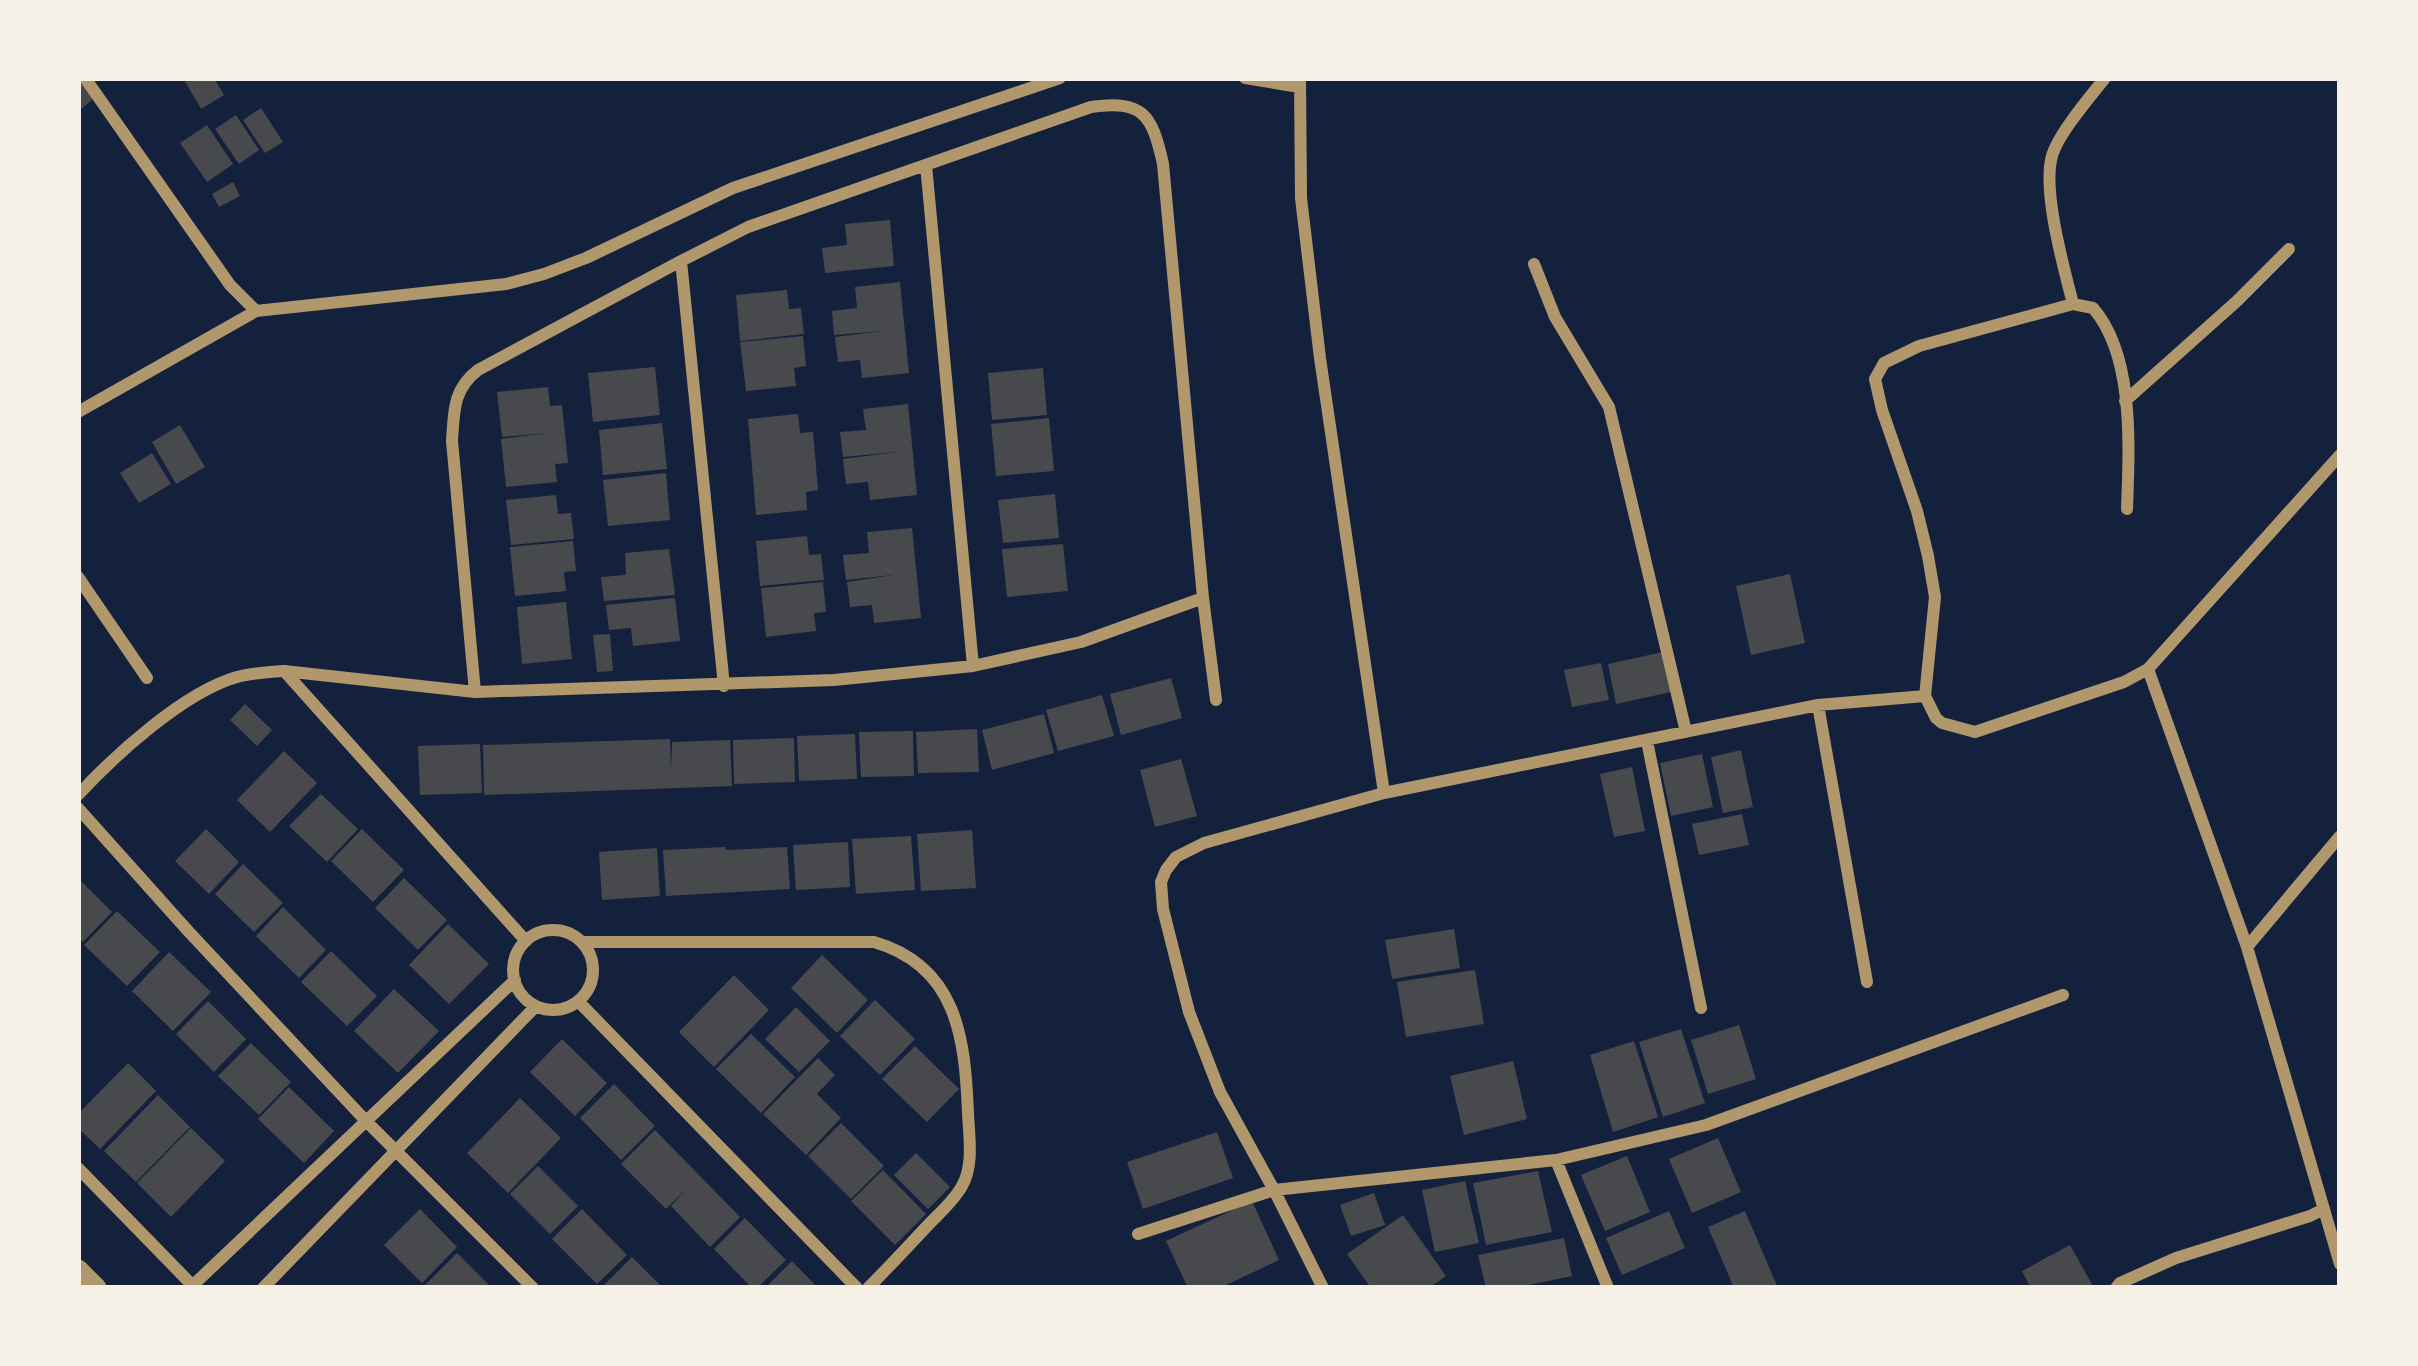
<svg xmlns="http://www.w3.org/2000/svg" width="2418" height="1366" font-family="Overpass,sans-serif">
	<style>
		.building { fill: #48494c }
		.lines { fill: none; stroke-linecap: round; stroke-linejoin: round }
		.minor { stroke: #b1986c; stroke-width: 12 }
		.tertiary { stroke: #b1986c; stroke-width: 21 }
	</style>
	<rect width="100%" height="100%" fill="#14213d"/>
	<path class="building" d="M78 78 95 97 78 112Z
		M183 78H214L224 95 201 109Z
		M261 108 283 142 265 153 243 120Z
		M236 115 259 150 239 164 215 129Z
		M207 125 233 164 207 182 180 143Z
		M233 182 240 196 219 207 212 194Z
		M890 220 894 266 825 273 822 248 847 245 845 224Z
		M900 282 909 373 862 378 860 360 838 362 835 337 882 331 834 335 832 311 857 308 855 287Z
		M787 290 789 309 801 308 804 334 740 341 736 295Z
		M803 336 806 366 794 368 796 386 746 391 740 342Z
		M655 367 660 415 593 422 588 373Z
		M1043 368 1047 415 992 420 988 373Z
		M548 387 550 406 562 405 568 463 555 464 557 482 506 487 501 439 548 433 502 437 497 392Z
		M908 404 917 495 870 500 868 482 846 484 843 459 897 452 843 457 840 432 866 430 863 409Z
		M798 414 800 433 813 432 818 490 806 492 807 510 756 515 748 419Z
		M1049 418 1054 471 996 476 991 424Z
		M662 423 667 469 603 475 599 430Z
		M180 425 205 467 176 484 152 442Z
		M152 453 171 484 139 503 120 473Z
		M666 473 670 520 608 526 603 480Z
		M1055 494 1059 538 1003 543 998 500Z
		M556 495 558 514 571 513 574 539 511 545 506 500Z
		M912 528 921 618 874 623 872 605 850 607 847 582 893 575 846 580 843 555 869 553 867 532Z
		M807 536 809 555 821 554 824 580 760 586 756 541Z
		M573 541 576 571 564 572 566 591 515 596 510 547Z
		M1063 544 1068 591 1007 597 1002 549Z
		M669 549 675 595 604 601 601 577 626 575 625 553Z
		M1790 574 1805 643 1751 655 1736 586Z
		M823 582 826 612 814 613 816 631 766 637 761 588Z
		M675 598 680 641 633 646 631 628 609 630 606 605Z
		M566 602 572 659 522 664 517 607Z
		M610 634 613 671 597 672 593 635Z
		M1663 652 1671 692 1616 704 1608 664Z
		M1601 663 1609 700 1572 707 1564 670Z
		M1171 678 1182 718 1121 735 1110 694Z
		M1102 695 1114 736 1058 751 1046 710Z
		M245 704 272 730 257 746 230 720Z
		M1044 714 1054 753 992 770 982 730Z
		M977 729 979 772 918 773 916 732Z
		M913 731 914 776 861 777 859 732Z
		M855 734 857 779 799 781 797 736Z
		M794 738 795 782 734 784 733 740Z
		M670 739 671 771 672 742 730 740 732 786 484 795 483 745Z
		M480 744 482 793 420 795 418 746Z
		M1741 750 1753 807 1723 813 1711 757Z
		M284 751 317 783 270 832 237 800Z
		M1702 754 1713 807 1671 816 1660 763Z
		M1181 759 1197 816 1155 827 1140 770Z
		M1632 767 1645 831 1614 837 1600 774Z
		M321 794 358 829 327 862 289 826Z
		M1742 814 1749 845 1699 855 1692 824Z
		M206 829 239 862 209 894 175 861Z
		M362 829 404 870 373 902 331 861Z
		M972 830 976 888 921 891 917 834Z
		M911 836 915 890 856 894 852 839Z
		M848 842 850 887 796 890 793 845Z
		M725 847 726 850 787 847 790 889 666 896 663 850Z
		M657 848 660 896 602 900 599 852Z
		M243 864 283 903 254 932 215 894Z
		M78 878 112 912 83 942 78 938Z
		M404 878 447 920 418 950 375 908Z
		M283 907 326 950 299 978 256 936Z
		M117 911 160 952 127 986 84 945Z
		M448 924 489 964 449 1004 409 965Z
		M1454 929 1460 968 1392 979 1385 940Z
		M331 951 377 996 347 1026 301 982Z
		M169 952 211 992 173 1031 132 991Z
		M822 955 868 1000 837 1033 791 988Z
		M1475 970 1484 1024 1406 1037 1397 982Z
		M734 975 769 1010 714 1067 679 1032Z
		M394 989 439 1031 398 1073 354 1031Z
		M875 1000 915 1039 880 1075 840 1036Z
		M208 1001 246 1039 214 1072 176 1034Z
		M796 1007 830 1041 799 1072 765 1039Z
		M1739 1025 1756 1079 1708 1094 1691 1040Z
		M1681 1029 1705 1103 1663 1117 1639 1042Z
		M751 1034 795 1077 761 1113 716 1069Z
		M562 1039 607 1083 575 1116 530 1072Z
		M1634 1041 1658 1117 1613 1132 1590 1055Z
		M251 1043 291 1082 259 1115 218 1076Z
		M915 1046 959 1089 927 1122 882 1079Z
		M818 1058 835 1075 817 1094 841 1118 806 1155 763 1114Z
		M1513 1061 1527 1119 1464 1135 1450 1076Z
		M128 1063 156 1091 100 1149 78 1128V1114Z
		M614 1084 655 1126 621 1160 580 1118Z
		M289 1087 334 1131 304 1163 258 1119Z
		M158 1095 190 1127 136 1182 104 1151Z
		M520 1098 561 1138 508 1193 467 1153Z
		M841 1123 884 1166 851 1199 808 1156Z
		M191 1128 225 1161 171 1217 137 1183Z
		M655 1130 740 1217 710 1247 671 1206 688 1187 666 1209 621 1164Z
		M1217 1132 1233 1178 1143 1209 1127 1162Z
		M1718 1138 1741 1192 1692 1213 1669 1159Z
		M916 1153 950 1187 928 1209 894 1175Z
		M1627 1156 1650 1212 1605 1231 1581 1175Z
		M538 1166 578 1206 550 1234 510 1194Z
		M883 1170 926 1214 895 1245 851 1201Z
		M1538 1171 1552 1232 1486 1245 1473 1183Z
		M1465 1181 1479 1243 1435 1252 1422 1190Z
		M1374 1193 1385 1225 1351 1236 1340 1205Z
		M1252 1201 1279 1260 1220 1288H1188L1166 1241Z
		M420 1209 457 1247 422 1283 384 1245Z
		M582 1209 627 1255 597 1284 552 1239Z
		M1669 1211 1685 1248 1622 1275 1606 1238Z
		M1745 1211 1778 1288H1734L1708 1227Z
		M1403 1215 1446 1276 1429 1288H1371L1347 1254Z
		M745 1218 786 1260 757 1288H752L714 1249Z
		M1564 1238 1572 1276 1515 1288H1486L1478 1255Z
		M2070 1245 2094 1288H2031L2022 1271Z
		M457 1253 492 1288H427L424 1286Z
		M632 1257 663 1288H601Z
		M792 1261 818 1288H765Z"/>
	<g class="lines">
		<path class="minor" d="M85 78 230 285 256 311 506 284 544 274 586 258 733 188 1060 78
			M1245 78 1299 87
			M1300 78 1301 198 1320 358 1384 793
			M926 165 973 666
			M1534 264 1555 317 1609 407 1686 732
			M2073 304C2064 268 2042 191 2052 156 2058 134 2090 97 2105 78
			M2125 401 2237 301 2289 249
			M78 412 256 311
			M2340 455 2148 669 2247 947 2340 1264
			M2127 509C2129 449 2135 356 2093 308L2073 304 1919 346 1884 363 1875 379 1882 410 1917 511 1928 556 1935 597 1925 696 1936 718 1942 723 1975 732 2124 682 2148 669
			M78 577 147 678
			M285 672 526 941
			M724 686 681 261 748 227 1091 107C1143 100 1152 114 1163 164L1203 598 1216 700
			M475 692 452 441C454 411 453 389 478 370L681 261
			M1818 705 1867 982
			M1647 741 1701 1008
			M78 795C115 755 184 692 237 677 252 673 268 672 284 671L475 692 834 680 973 666 1081 642 1203 598
			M78 808 189 932 366 1121 533 1288
			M513 970a40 40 0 1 1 80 0a40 40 0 1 1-80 0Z
			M583 942H874C957 966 965 1038 968 1113 969 1137 974 1165 962 1186 955 1199 943 1210 932 1221 911 1243 890 1266 868 1288
			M2247 947 2340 836
			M578 1001 857 1288
			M1556 1160 1608 1288
			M78 1168 195 1288
			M1138 1234 1274 1190 1556 1160 1706 1125 2063 995
			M190 1288 515 980
			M263 1288 536 1006
			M1323 1288 1274 1190 1220 1092 1189 1012 1163 909 1161 882 1166 870 1176 857 1204 843 1384 793 1818 705 1925 696
			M2116 1288 2120 1283 2176 1258 2310 1216 2324 1209"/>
		<path class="tertiary" d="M78 1270 96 1288"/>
	</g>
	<rect width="2418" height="1366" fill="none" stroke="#f6f1e7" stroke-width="162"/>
</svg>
